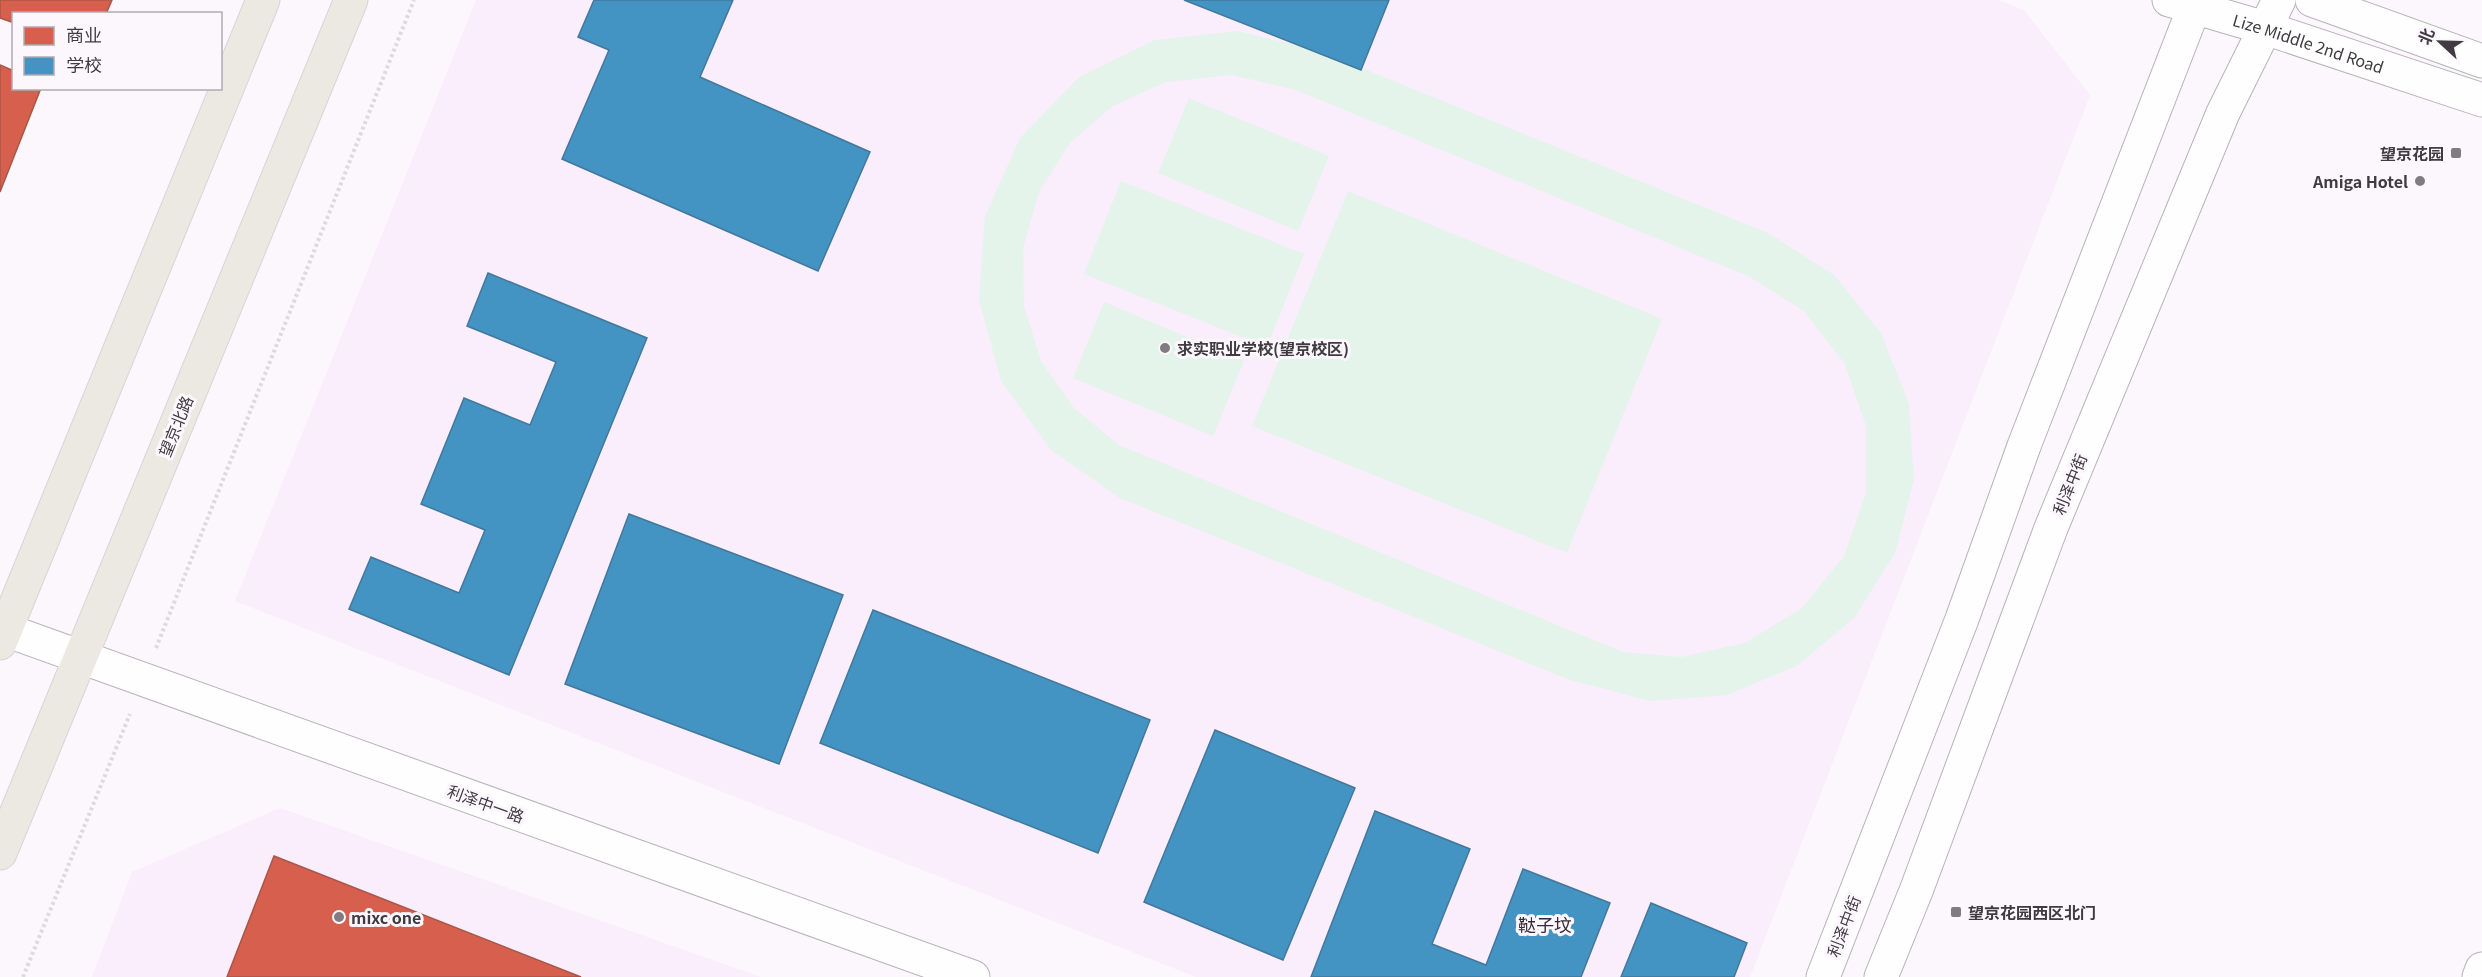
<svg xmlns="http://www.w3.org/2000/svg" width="2482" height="977" font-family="Georgia,'Noto Sans SC',serif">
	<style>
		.built { fill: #faedfc }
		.green { fill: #e4f4ea; fill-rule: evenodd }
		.shops { fill: #d6604d; stroke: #a95549; stroke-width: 1.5 }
		.schools { fill: #4393c3; stroke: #42789c; stroke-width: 1.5 }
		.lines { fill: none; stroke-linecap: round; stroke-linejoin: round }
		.minor-casing { stroke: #b7b3b7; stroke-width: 35 }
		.tertiary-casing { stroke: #b7b3b7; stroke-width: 35 }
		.primary-casing { stroke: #d7d4d8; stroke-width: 35 }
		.path { stroke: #dcdbdc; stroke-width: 4; stroke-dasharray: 3 3; stroke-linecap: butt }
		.minor { stroke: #fefeff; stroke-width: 33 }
		.tertiary { stroke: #fefeff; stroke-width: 33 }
		.primary { stroke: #ece9e2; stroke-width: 33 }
		.poi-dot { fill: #817c82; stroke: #fcf6fd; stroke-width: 2 }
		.labels { text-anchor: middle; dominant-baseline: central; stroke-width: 6; stroke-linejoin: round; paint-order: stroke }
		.street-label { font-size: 16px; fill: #403a41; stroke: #fcf6fd }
		.poi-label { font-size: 16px; font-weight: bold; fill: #403a41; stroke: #fcf6fd; text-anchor: start }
		.neighbourhood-label { font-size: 18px; fill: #352a36; stroke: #fcf6fd }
	</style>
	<rect width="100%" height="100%" fill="#fbf7fc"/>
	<path class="built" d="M476 0H1998L2024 10 2090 95 1750 977H1196L235 601Z
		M280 808 761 977H92L132 872Z"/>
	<path class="green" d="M1238 31 1320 51 1770 234 1834 275 1881 333 1909 404 1914 480 1895 553 1855 617 1797 666 1727 695 1651 701 1570 680 1120 498 1051 450 1001 381 979 300 985 216 1020 138 1079 77 1155 40ZM1232 75 1296 90 1748 276 1804 311 1845 364 1866 426V493L1844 556 1802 608 1745 643 1681 657 1623 652 1119 445 1074 408 1041 361 1024 306 1023 248 1039 192 1070 143 1113 106 1166 82Z
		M1189 98 1329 156 1298 231 1158 173Z
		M1121 181 1304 254 1267 347 1084 274Z
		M1348 191 1662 319 1567 553 1252 426Z
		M1104 302 1244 361 1213 436 1073 378Z"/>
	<path class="shops" d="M0 0H112L106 14H14V23L0 18Z
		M0 65 14 71V88H41L0 192Z
		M274 856 581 977H227Z"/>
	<path class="schools" d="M594 0H733L700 77 870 152 818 271 562 159 609 50 578 37Z
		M1184 0H1389L1361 70Z
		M488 273 647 338 509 675 349 609 371 557 459 593 485 530 421 504 464 398 530 425 556 362 467 326Z
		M629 514 843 595 779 764 565 684Z
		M873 610 1150 720 1098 853 820 743Z
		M1215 730 1355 788 1283 960 1144 902Z
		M1375 811 1470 849 1432 944 1486 965 1523 869 1610 903 1581 977H1311Z
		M1651 903 1747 943 1734 977H1621Z"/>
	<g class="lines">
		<defs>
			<path id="minor" d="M2479 977 2482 969"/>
			<g id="tertiary">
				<path id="s1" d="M2169 0 2265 28 2482 100"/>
				<path d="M2312 0 2482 61"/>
				<path d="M0 628 973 977"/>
				<path d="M1823 977 1962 619 2024 446 2197 0"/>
				<path d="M1881 977 1916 891 2051 528 2223 113 2279 0"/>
			</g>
			<path id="primary" d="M0 643 263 0
				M0 853 351 0"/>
		</defs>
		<use href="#minor" class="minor-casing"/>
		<use href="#tertiary" class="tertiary-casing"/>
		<use href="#primary" class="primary-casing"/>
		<path class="path" d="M156 648 414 0
			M23 977 130 714"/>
		<use href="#minor" class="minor"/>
		<use href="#tertiary" class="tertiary"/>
		<use href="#primary" class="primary"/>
	</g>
	<g class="poi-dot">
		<rect x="2450" y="147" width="12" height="12" rx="3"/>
		<circle cx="2420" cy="181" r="6"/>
		<circle cx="1165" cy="348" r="6"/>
		<rect x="1950" y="906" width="12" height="12" rx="3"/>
		<circle cx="339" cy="917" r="6"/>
	</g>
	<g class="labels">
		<g class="street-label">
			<text stroke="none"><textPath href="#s1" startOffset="146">Lize Middle 2nd Road</textPath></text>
			<text transform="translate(175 426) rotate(-68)">望京北路</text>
			<text transform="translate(2069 484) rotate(-68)">利泽中街</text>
			<text transform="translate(486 803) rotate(20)">利泽中一路</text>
			<text transform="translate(1843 926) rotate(-69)">利泽中街</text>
		</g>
		<g class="poi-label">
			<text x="2444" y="153" text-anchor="end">望京花园</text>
			<text x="2408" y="181" text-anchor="end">Amiga Hotel</text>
			<text x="1177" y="348">求实职业学校(望京校区)</text>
			<text x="1968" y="912">望京花园西区北门</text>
			<text x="351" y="917">mixc one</text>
		</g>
		<g class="neighbourhood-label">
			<text x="1545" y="924">鞑子坟</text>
		</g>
	</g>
	<rect x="12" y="12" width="210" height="78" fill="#fcf6fd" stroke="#b1abb2" stroke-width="1.5"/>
	<rect x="24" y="27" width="30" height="18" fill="#d6604d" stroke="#b1abb2" stroke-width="1.5"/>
	<text x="66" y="42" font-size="18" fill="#403a41">商业</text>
	<rect x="24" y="57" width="30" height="18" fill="#4393c3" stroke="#b1abb2" stroke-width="1.5"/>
	<text x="66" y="72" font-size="18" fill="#403a41">学校</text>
	<g transform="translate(2440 42) rotate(292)" stroke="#fcf6fd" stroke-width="4.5" paint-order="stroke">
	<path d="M0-4.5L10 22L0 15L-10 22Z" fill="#403a41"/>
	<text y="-9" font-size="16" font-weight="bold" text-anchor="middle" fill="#403a41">北</text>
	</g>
</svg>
